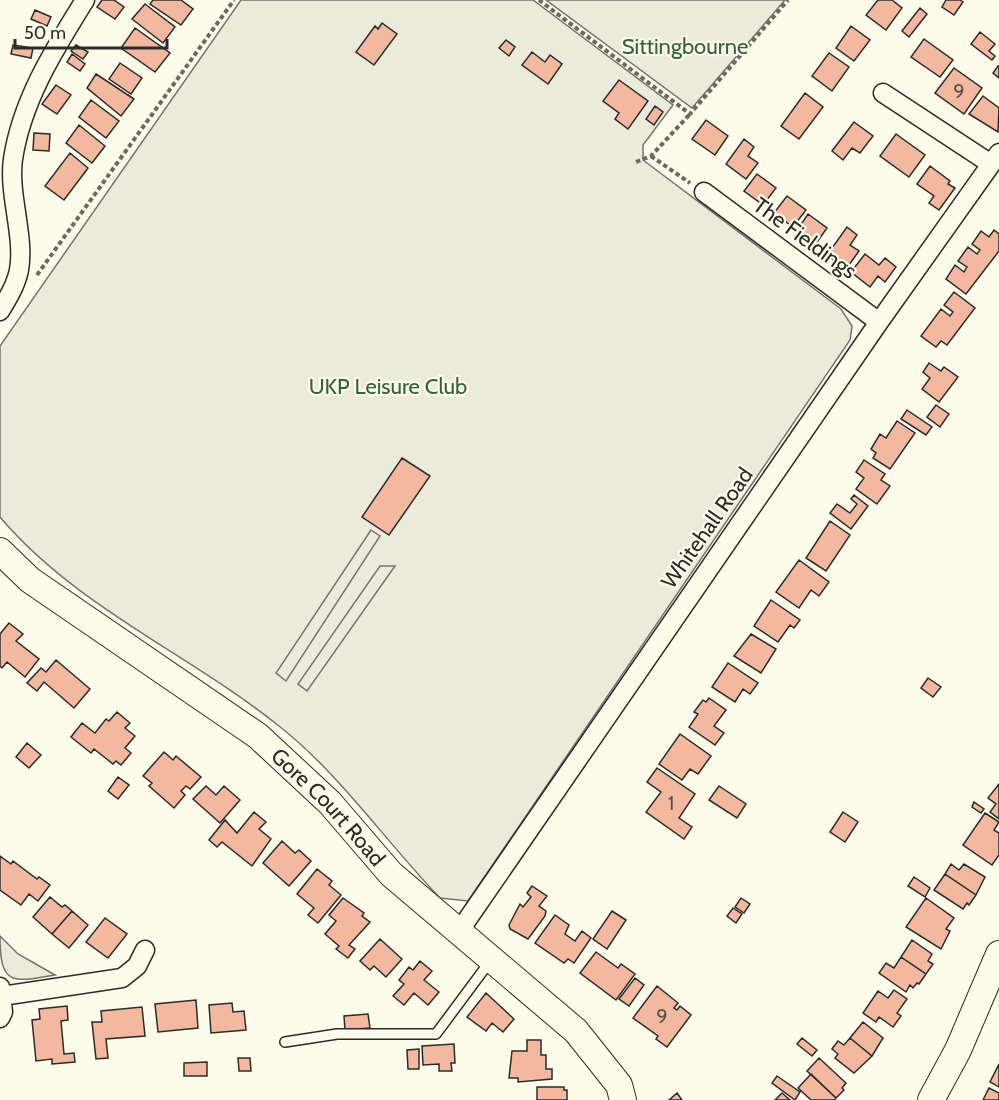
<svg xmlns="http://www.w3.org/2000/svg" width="999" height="1100" font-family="Cabin,sans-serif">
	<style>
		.green { fill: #ecebdb; stroke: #74746e; stroke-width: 1.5 }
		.parking { fill: #eceadb; stroke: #74746e; stroke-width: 1.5 }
		.building { fill: #f2b8a0; stroke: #2b2b2b; stroke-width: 1.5 }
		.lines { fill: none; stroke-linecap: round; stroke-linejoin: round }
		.lane-casing { stroke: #2b2b2b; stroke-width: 12 }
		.street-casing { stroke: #2b2b2b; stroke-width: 21 }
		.secondary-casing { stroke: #2b2b2b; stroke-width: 28 }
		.path { stroke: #6a6964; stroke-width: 4; stroke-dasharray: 4.5 3; stroke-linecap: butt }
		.lane { stroke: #fdfbea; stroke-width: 9 }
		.street { stroke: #fdfbea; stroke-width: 18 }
		.secondary { stroke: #fdfbea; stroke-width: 26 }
		.labels { text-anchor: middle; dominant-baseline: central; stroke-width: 4.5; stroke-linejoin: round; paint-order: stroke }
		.number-label { font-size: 20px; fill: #5d4e48 }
		.park-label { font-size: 22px; fill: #34623c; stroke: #fdfbea }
		.street-label { font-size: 22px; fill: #2b2b2b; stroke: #fdfbea }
	</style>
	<rect width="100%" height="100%" fill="#fdfbea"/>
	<path class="green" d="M241 0H533L673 105 643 145V160L841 309 852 326 850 340 468 901 440 898C386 842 340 774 279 726 189 654 75 606 0 517V346Z
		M546 0H785L692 108Z
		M0 936 18 954 55 975C11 983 0 985 0 936Z"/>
	<path class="parking" d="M371 530 380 536 286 681 276 673Z
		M380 566H395L307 691 298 684Z"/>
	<path class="building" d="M102 0H114L124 7 115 19 97 7Z
		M153 0H181L193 9 181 25 150 4Z
		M878 0H892L902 8 886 30 866 15Z
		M946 0H960L963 2 954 15 942 7Z
		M145 4 175 27 163 43 132 19Z
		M920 8 927 14 909 37 902 31Z
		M35 10 51 17 47 26 31 19Z
		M382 23 397 34 374 65 356 52 375 26 378 29Z
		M851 26 870 40 854 61 836 48Z
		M135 28 170 53 155 72 121 48Z
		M980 32 995 44 989 51 995 56 992 60 971 44Z
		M924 39 953 60 940 77 911 57Z
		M506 40 515 47 509 56 499 48Z
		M13 45 33 48 31 58 11 54Z
		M76 45 88 52 83 59 71 51Z
		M532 52 545 62 550 55 562 64 548 84 522 65Z
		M829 53 849 67 832 91 812 76Z
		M72 54 85 64 80 71 67 62Z
		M120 63 142 78 131 94 109 79Z
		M998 66H999V78L993 73Z
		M954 68 982 88 964 114 935 93Z
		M96 74 134 99 121 116 87 88Z
		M619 80 648 101 628 129 615 119 619 113 603 101Z
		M56 85 71 95 57 114 42 104Z
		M805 93 823 107 799 139 781 126Z
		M983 96 999 108 998 132 969 114Z
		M91 100 119 121 106 138 79 117Z
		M655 106 663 112 654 125 646 119Z
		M706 120 728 136 715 155 692 139Z
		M854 122 873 136 860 153 852 148 843 160 832 151Z
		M79 125 105 146 92 163 66 143Z
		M34 133 50 134 49 151 33 150Z
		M896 134 925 155 909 177 880 156Z
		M744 139 754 147 748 156 758 163 746 179 726 164Z
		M70 153 88 168 64 200 45 186Z
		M930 166 950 181 948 184 955 188 939 210 929 203 934 196 917 184Z
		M757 174 776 188 763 205 744 191Z
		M787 196 806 210 793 227 774 213Z
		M808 214 827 228 815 245 796 232Z
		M847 227 857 235 850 245 859 251 846 269 827 255Z
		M994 230 999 234V251L966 294 946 279 955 265 964 272 967 267 958 261 968 247 977 254 980 250 972 244 981 231 989 237Z
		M865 254 879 265 885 258 896 267 885 282 878 276 870 287 851 272Z
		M954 292 975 308 947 345 941 341 936 347 921 336 941 309 950 316 953 312 944 305Z
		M929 363 941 371 944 367 958 377 939 402 922 389 930 378 923 372Z
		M936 405 949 414 940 427 927 417Z
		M907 410 932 427 926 435 901 419Z
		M897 421 915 433 890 469 873 458 876 453 871 449 880 434 886 438Z
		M402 458 430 476 389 535 362 517Z
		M864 460 885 474 881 480 890 486 877 504 856 489 864 478 856 472Z
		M854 495 868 506 851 529 830 513 837 504 850 513 857 504 851 499Z
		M830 521 850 535 826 571 806 558Z
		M799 560 829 582 819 596 811 590 799 608 776 592Z
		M771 600 800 620 794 628 790 625 778 642 754 626Z
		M9 623 23 634 16 641 39 659 25 677 7 662 2 668 0 666V634Z
		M751 634 776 649 761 673 734 656Z
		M56 660 90 689 74 708 44 682 37 691 27 683 41 668 46 672Z
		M728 663 758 683 750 694 743 689 735 702 712 687Z
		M928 678 941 687 933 697 921 688Z
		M709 698 726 710 714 726 724 733 715 745 689 727 698 714 694 712 703 700 706 702Z
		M117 712 130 723 125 728 135 736 125 748 131 753 121 765 116 761 113 764 94 749 91 753 71 737 82 723 95 733 106 719 109 721Z
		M680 734 711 756 698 774 690 769 682 780 659 764Z
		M27 743 41 755 29 768 16 757Z
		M164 752 173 760 176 756 201 777 190 789 186 786 181 791 185 795 174 808 149 786 152 783 143 776Z
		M657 768 695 794 679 818 692 827 684 839 646 812 661 792 647 782Z
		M118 777 129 785 118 799 108 791Z
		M999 784V819L990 812 996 804 988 798Z
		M206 786 216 795 224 786 240 800 220 823 193 799Z
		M719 786 746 804 737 818 709 800Z
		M974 802 984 809 981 813 972 807Z
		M254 812 266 822 259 829 271 839 252 866 222 842 217 847 209 840 225 820 237 833Z
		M843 812 858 822 845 842 830 832Z
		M985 813 999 822 994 830 999 833V855L992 865 963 845Z
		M282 841 295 853 299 850 311 861 289 886 263 863Z
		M0 856 11 864 13 861 37 879 39 877 50 885 38 901 29 894 21 905 0 890Z
		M951 864 959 870 964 864 985 877 976 895 945 874Z
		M317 869 332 881 329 885 341 895 318 923 308 915 314 908 297 894Z
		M945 874 976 895 969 905 967 903 963 909 934 890Z
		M914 877 930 888 925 897 908 886Z
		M532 886 547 896 539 906 546 911 545 916 528 939 510 929 509 925 520 904 523 907 531 897 527 893Z
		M50 897 62 907 65 905 72 911 52 934 33 917Z
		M343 898 364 913 362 916 370 922 349 945 355 949 348 958 336 949 339 946 325 934 336 921 329 915Z
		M741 898 750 904 744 913 735 907Z
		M926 898 954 918 946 929 950 931 941 949 906 927Z
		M733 908 742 914 736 923 727 916Z
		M72 911 88 925 69 948 52 934Z
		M612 911 626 920 607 949 593 939Z
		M555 915 569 925 565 934 575 941 582 931 591 938 574 963 568 959 564 963 535 943Z
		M105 918 127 934 108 958 86 942Z
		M380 939 402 959 386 977 374 966 370 970 360 961Z
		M912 940 932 954 928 961 933 964 926 974 901 957Z
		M596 952 618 968 621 964 635 974 616 1000 580 973Z
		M901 957 926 974 919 984 917 983 913 988 910 985 906 992 879 973 886 963 894 968Z
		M420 961 432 971 424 980 439 992 428 1005 414 993 404 1005 393 996 404 984 399 980 409 967 413 970Z
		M635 978 644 985 629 1006 619 999Z
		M657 986 678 1003 674 1008 677 1010 680 1006 691 1015 667 1047 656 1039 658 1036 633 1018Z
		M894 990 907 999 897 1013 901 1016 893 1027 879 1017 876 1022 863 1013 878 991 888 998Z
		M486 993 514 1019 503 1032 492 1023 486 1031 467 1017Z
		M196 1000 198 1028 158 1032 155 1004Z
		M232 1003 233 1012 244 1011 246 1030 211 1033 209 1005Z
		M67 1006 68 1020 61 1021 64 1054 74 1053 75 1062 52 1064V1059L36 1061 32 1020 40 1019 39 1009Z
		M142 1007 145 1036 106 1039 108 1058 96 1059 92 1022H102L101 1011Z
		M368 1014 370 1028 345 1030 344 1016Z
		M863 1022 883 1038 872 1056 850 1038Z
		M802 1038 817 1050 812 1056 797 1044Z
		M850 1038 872 1056 854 1073 835 1058 838 1054 832 1049 838 1041 844 1045Z
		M527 1040H541V1055H546V1069H552V1079L518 1082V1078H509L512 1051H527Z
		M454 1044 455 1063H451L452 1071H439V1064L423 1065 422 1046Z
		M419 1049V1069H408L407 1050Z
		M238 1058H250L251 1071H239Z
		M819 1058 846 1083 842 1088 844 1090 836 1098 807 1071Z
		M207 1062V1076H184V1063Z
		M999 1064V1087L990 1082Z
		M811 1074 836 1098 835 1100H811L798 1088Z
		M777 1076 800 1092 795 1100 772 1083Z
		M537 1087H564V1090H567V1100H537Z
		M989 1088 999 1093V1100H983Z
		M677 1093 682 1100H669Z
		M782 1093 790 1100H775Z"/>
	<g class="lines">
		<defs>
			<path id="lane" d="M285 1042 337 1034H436L491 960"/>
			<path id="street" d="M883 93 991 164
				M704 192 879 322
				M0 311C8 298 16 285 19 270 25 236 8 194 13 159 22 100 54 50 85 0
				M458 933 879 322 999 153
				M2 996 122 978 137 966 145 950
				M0 1018 3 1012 0 987"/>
			<g id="secondary">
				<path id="s1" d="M0 551 30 580 258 736 330 803 391 874 576 1031 619 1085 623 1100"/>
				<path d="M931 1100 958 1050 999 954"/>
			</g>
		</defs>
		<use href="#lane" class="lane-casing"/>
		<use href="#street" class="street-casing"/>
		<use href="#secondary" class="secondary-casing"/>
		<path class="path" d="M539 0 690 114 788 0
			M651 156 690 183
			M636 162 651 156 690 114
			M37 275 234 0"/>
		<use href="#lane" class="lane"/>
		<use href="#street" class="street"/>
		<use href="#secondary" class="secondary"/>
	</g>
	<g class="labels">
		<g class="number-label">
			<text x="959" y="91">9</text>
			<text x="671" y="803">1</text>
			<text x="662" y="1016">9</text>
		</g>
		<g class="park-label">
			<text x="685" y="46">Sittingbourne</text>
			<text x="388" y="386">UKP Leisure Club</text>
		</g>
		<g class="street-label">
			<text transform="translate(805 238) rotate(36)">The Fieldings</text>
			<text transform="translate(707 528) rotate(-55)">Whitehall Road</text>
			<text stroke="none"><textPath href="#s1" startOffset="418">Gore Court Road</textPath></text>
		</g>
	</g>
	<path d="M15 39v9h152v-9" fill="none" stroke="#2b2b2b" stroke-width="3"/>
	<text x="24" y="39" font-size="18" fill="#2b2b2b" stroke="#fdfbea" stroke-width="4.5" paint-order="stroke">50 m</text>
</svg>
